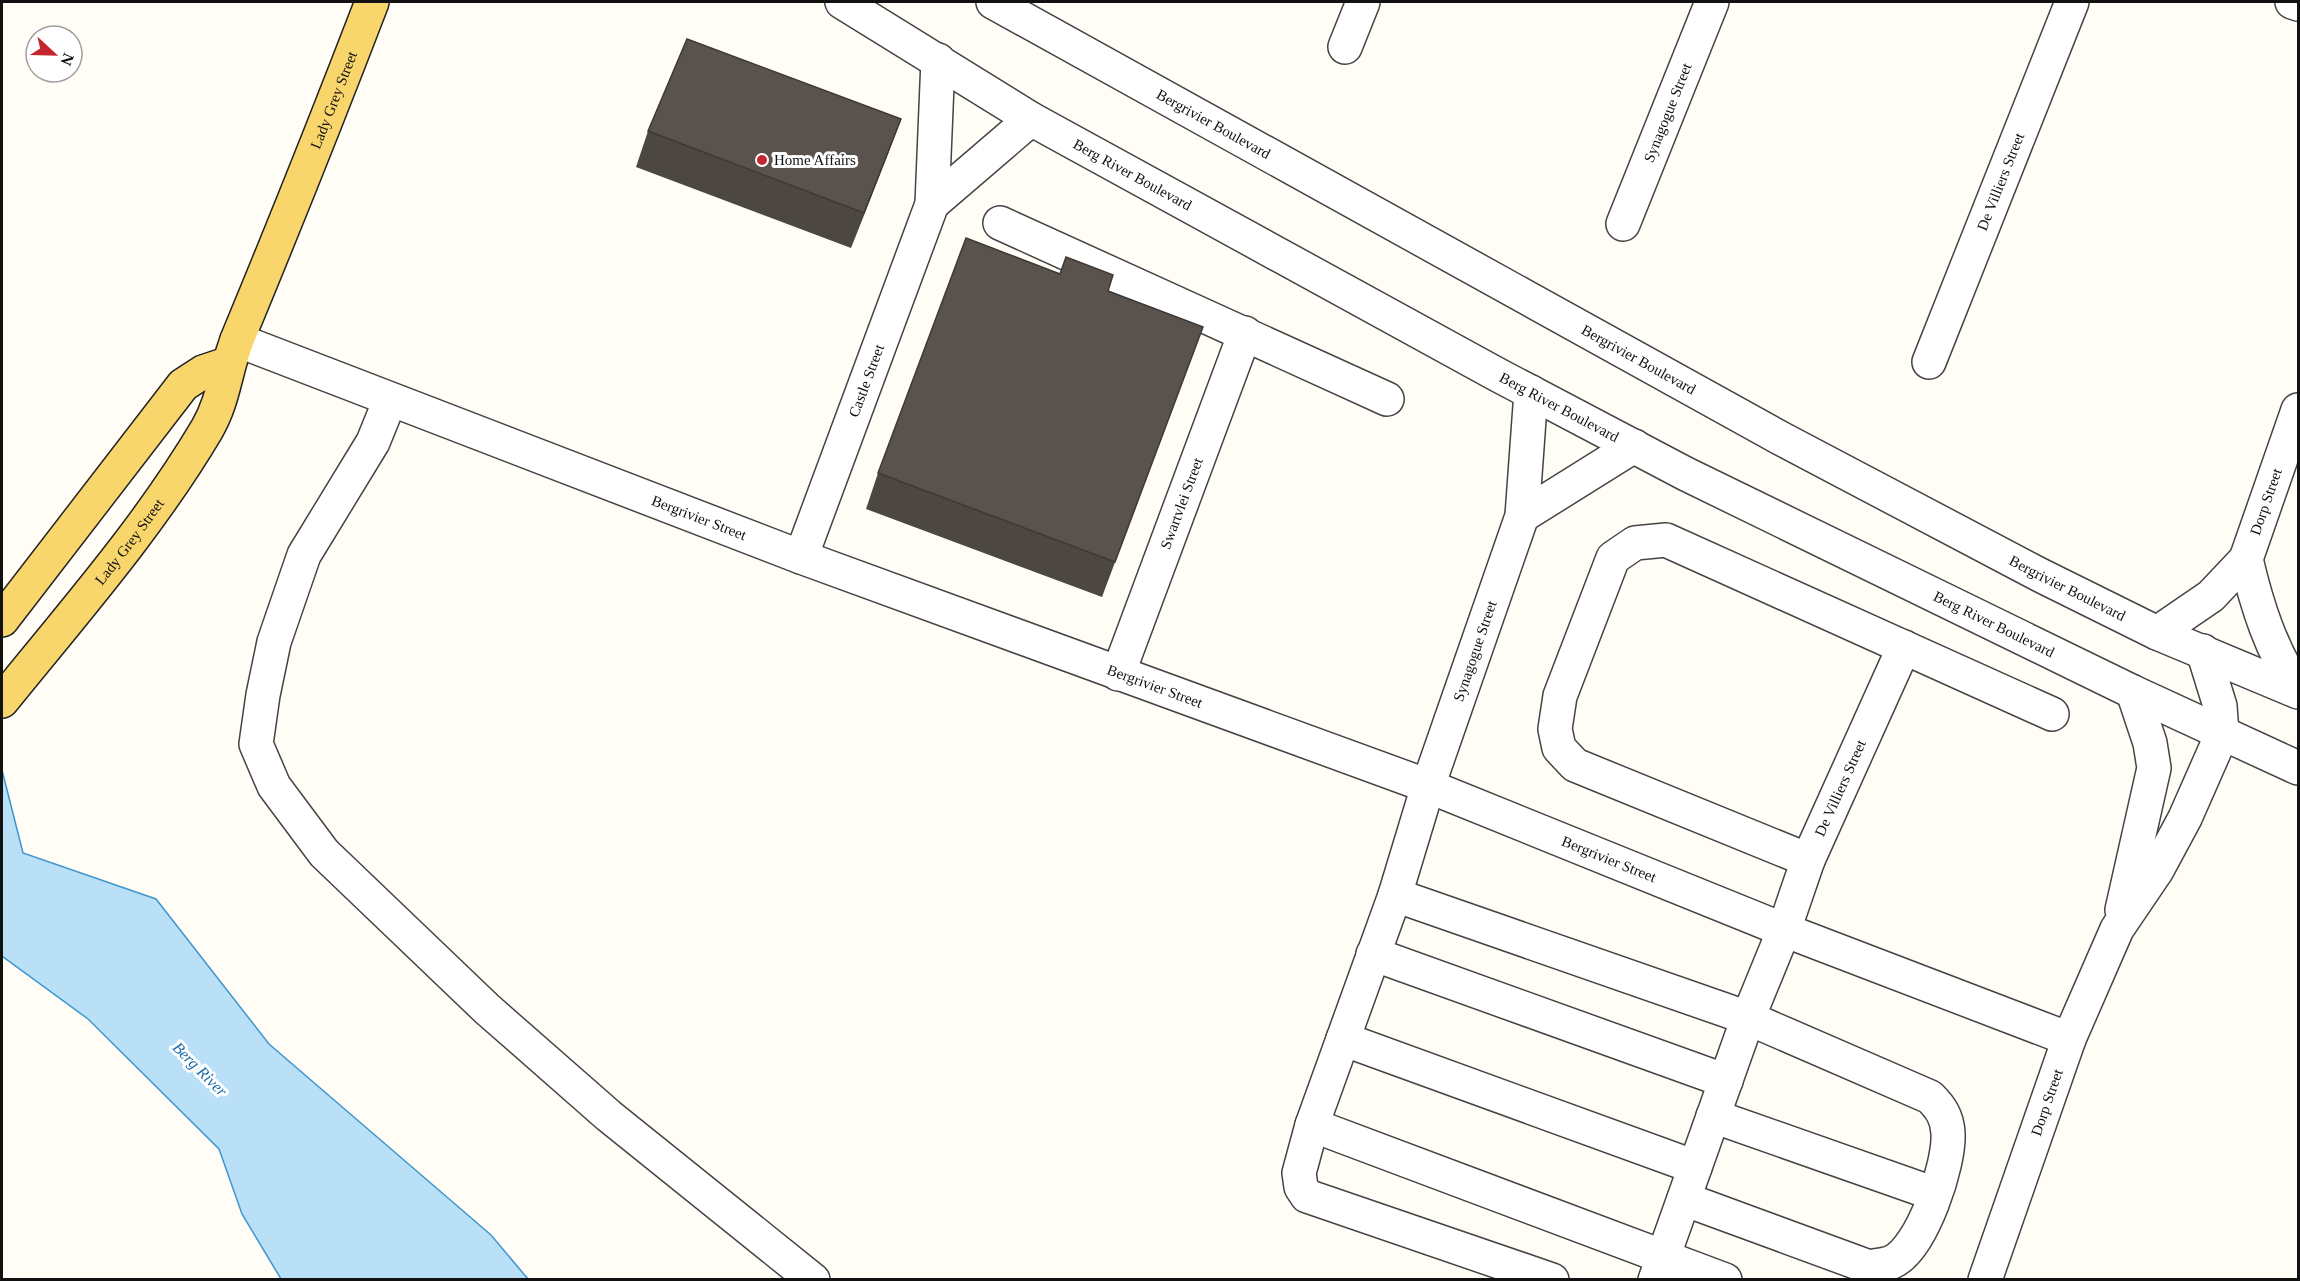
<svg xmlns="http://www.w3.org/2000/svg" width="2300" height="1281" font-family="'Times New Roman',serif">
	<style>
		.water { fill: #b9e0f7; stroke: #3f96cf; stroke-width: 1.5 }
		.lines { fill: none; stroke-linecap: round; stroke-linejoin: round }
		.minor-casing { stroke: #444; stroke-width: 36 }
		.major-casing { stroke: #222; stroke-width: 36 }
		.minor { stroke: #fff; stroke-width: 33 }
		.major { stroke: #f9d66b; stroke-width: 33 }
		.wall { fill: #4d4742 }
		.shaded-wall { fill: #3f3936 }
		.building { fill: #5a524d; stroke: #3f3936; stroke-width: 1.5 }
		.poi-dot { fill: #c4262e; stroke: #fff; stroke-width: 2 }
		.labels { text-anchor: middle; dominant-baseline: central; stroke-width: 6; stroke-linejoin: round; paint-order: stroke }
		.street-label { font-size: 15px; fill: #111; stroke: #fff }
		.poi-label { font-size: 15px; fill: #111; stroke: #fff; text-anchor: start }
		.water-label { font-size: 16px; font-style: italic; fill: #1768a6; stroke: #fff }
	</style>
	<rect width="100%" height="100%" fill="#fffdf5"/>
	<path class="water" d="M2 770 23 853 156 899 269 1044 491 1235 528 1279H281L242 1214 219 1149 88 1019 2 956Z"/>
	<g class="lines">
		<defs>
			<g id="minor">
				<path id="s1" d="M842 2 1031 119 1498 375 1686 474 2133 692 2298 768"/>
				<path id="s2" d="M993 2 1782 439 2040 575 2157 633 2298 692"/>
				<path d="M2292 2 2298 4"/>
				<path d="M1345 47 1363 2"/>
				<path d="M932 204 1031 119"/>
				<path d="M1000 223 1387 399"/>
				<path id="s3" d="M1623 224 1712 2"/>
				<path id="s4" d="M237 340 801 557 1428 786 1784 930 2069 1039"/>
				<path id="s5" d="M1929 362 2072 2"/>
				<path d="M1531 392 1522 516 1428 786 1395 895 1312 1125 1299 1173 1301 1187 1307 1196 1552 1280"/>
				<path d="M390 400 373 442 304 555 274 642 263 695 256 744 274 786 324 853 487 1009 609 1116 813 1280"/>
				<path d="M1522 516 1634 446"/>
				<path id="s6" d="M801 557 932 204 938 60"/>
				<path d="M2246 559C2257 606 2271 650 2298 690"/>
				<path id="s7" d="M2157 633 2211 596 2246 559 2298 410"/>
				<path id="s8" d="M1118 674 1245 333"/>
				<path d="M1808 860 1575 765 1559 748 1555 729 1560 696 1613 558 1635 543 1666 540 2052 714"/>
				<path d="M1395 895 1748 1018 1930 1097C1941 1108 1947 1117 1948 1133 1950 1164 1922 1249 1892 1262 1886 1265 1876 1265 1869 1267L1684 1199"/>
				<path d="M2122 910 2154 768 2150 743 2133 692"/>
				<path d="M1373 954 1726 1081"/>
				<path d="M1343 1039 1695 1167"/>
				<path d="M1713 1116 1935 1194"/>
				<path d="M1312 1125 1725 1280"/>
				<path id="s9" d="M1655 1280 1748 1018 1784 930 1808 860 1904 647"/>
				<path id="s10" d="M1985 1280 2069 1039 2117 929 2157 870 2185 818 2222 734 2220 706 2203 651"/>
			</g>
			<g id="major">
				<path d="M2 620 183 385 203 372 227 364"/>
				<path id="s11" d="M2 701C73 613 149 527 207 429 225 398 225 368 239 335 285 224 329 114 372 2"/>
			</g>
		</defs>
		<use href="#minor" class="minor-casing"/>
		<use href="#major" class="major-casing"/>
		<use href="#minor" class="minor"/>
		<use href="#major" class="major"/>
	</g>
	<path class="wall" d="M901 119 851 248 636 167 648 131Z
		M1108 291 1203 327 1102 597 866 509 878 473Z"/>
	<path class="shaded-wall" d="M901 119 888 154 851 248 864 213Z"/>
	<path class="building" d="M687 39 901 119 864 213 648 131Z
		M966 238 1060 274 1066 257 1113 275 1108 291 1203 327 1115 562 878 473Z"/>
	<circle class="poi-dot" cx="762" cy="160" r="6"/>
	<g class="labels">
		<g class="street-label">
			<text stroke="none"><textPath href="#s11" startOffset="694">Lady Grey Street</textPath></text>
			<text stroke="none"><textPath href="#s3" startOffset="120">Synagogue Street</textPath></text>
			<text stroke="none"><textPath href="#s2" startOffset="252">Bergrivier Boulevard</textPath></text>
			<text stroke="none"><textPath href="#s1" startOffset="338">Berg River Boulevard</textPath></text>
			<text stroke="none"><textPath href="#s5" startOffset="194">De Villiers Street</textPath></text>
			<text stroke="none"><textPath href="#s2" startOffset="738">Bergrivier Boulevard</textPath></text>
			<text stroke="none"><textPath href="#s6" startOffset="188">Castle Street</textPath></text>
			<text stroke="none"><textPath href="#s1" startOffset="824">Berg River Boulevard</textPath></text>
			<text stroke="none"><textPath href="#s7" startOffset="177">Dorp Street</textPath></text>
			<text stroke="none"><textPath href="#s8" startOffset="182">Swartvlei Street</textPath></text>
			<text stroke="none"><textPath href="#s4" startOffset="495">Bergrivier Street</textPath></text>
			<text stroke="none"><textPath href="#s11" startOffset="204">Lady Grey Street</textPath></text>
			<text stroke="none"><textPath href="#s2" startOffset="1224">Bergrivier Boulevard</textPath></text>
			<text stroke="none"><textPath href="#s1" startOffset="1310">Berg River Boulevard</textPath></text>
			<text transform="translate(1475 651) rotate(-71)">Synagogue Street</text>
			<text stroke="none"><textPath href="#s4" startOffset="981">Bergrivier Street</textPath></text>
			<text stroke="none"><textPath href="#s9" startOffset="526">De Villiers Street</textPath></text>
			<text stroke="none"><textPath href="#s4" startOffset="1467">Bergrivier Street</textPath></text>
			<text stroke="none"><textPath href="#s10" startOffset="188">Dorp Street</textPath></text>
		</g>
		<g class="poi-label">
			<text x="774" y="160">Home Affairs</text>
		</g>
		<g class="water-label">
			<text transform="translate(200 1069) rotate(45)">Berg River</text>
		</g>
	</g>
	<rect width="2300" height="1281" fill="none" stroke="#111111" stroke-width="6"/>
	<g transform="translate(54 54) rotate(112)"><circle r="28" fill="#ffffff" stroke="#a0a0a0" stroke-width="1.5"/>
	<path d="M0-4.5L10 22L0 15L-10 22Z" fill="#c4262e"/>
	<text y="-9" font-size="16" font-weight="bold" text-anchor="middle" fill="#111111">N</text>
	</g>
</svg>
